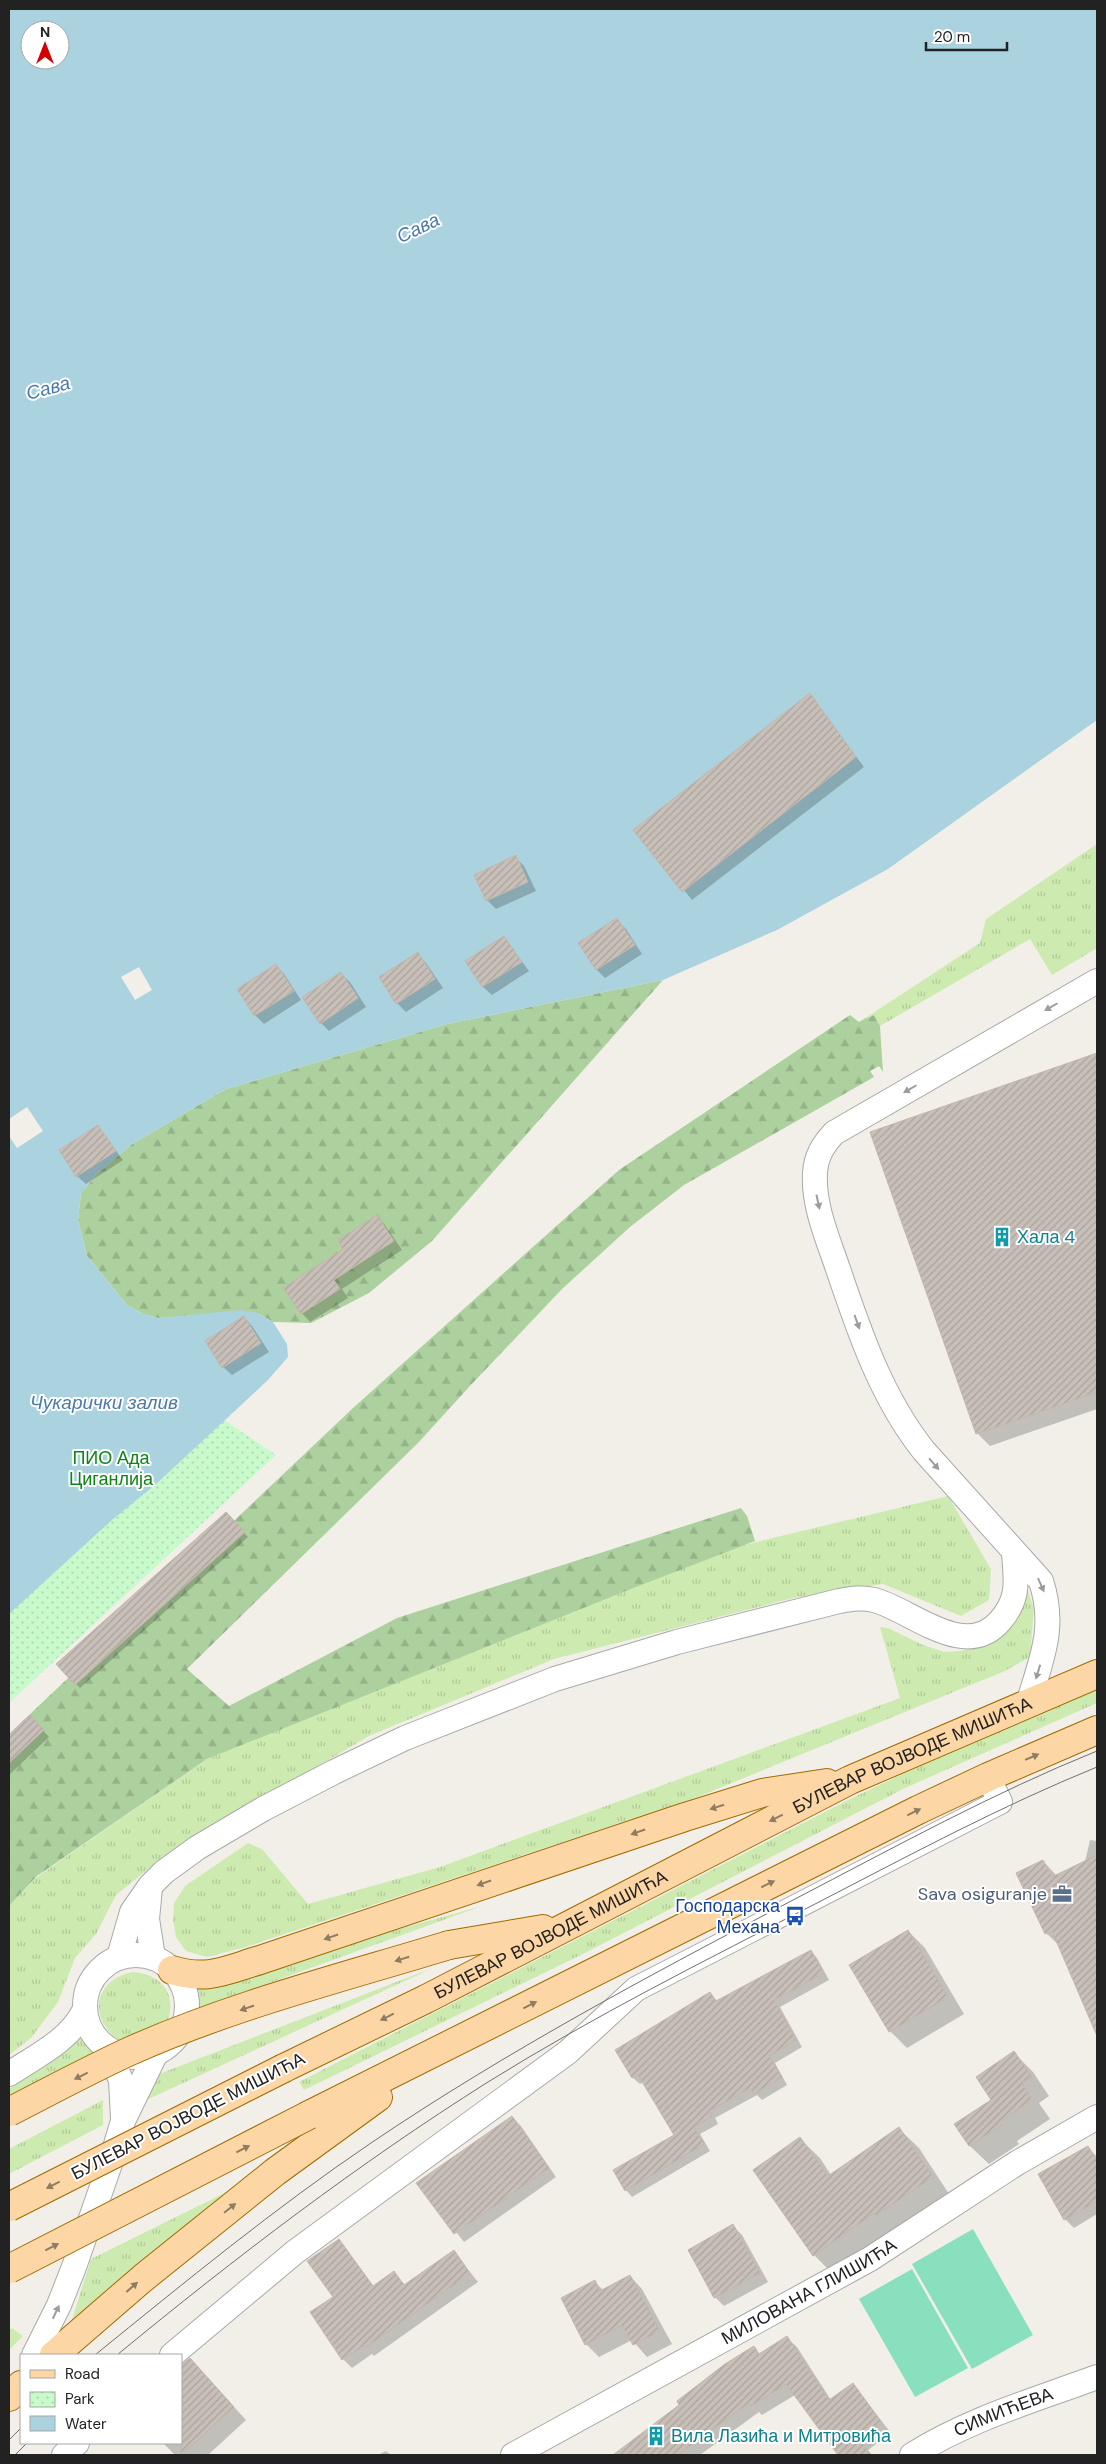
<svg xmlns="http://www.w3.org/2000/svg" width="1106" height="2464" font-family="'DM Sans',sans-serif">
	<style>
		.grass { fill: url(#grass-tufts) }
		.forest { fill: url(#forest-firs) }
		.park { fill: url(#park-dots) }
		.pitch { fill: #88e0be }
		.water { fill: #aad3df; fill-rule: evenodd }
		.pier { fill: #f2efe9 }
		.shadow { fill: #0003 }
		.building { fill: url(#building-hatch); stroke: #c4b6ab }
		.lines { fill: none; stroke-linecap: round; stroke-linejoin: round }
		.street-casing { stroke: #a9a9a9; stroke-width: 26 }
		.primary-casing { stroke: #a06b00; stroke-width: 30 }
		.street { stroke: #fff; stroke-width: 24 }
		.primary { stroke: #fcd6a4; stroke-width: 28 }
		.tram { stroke: #707070; stroke-width: 1 }
		.primary-bridge-casing { stroke: #a06b00; stroke-width: 30; stroke-linecap: butt }
		.primary-bridge { stroke: #fcd6a4; stroke-width: 28 }
		.oneway { fill: #9c9c9c }
		.oneway2 { fill: #8f7c63 }
		.labels { text-anchor: middle; dominant-baseline: central; stroke-width: 4; stroke-linejoin: round; paint-order: stroke }
		.culture-label { font-size: 18px; fill: #0d838f; stroke: #fff; text-anchor: start }
		.park-label { font-size: 18px; fill: #0c8416; stroke: #fff }
		.street-label { font-size: 18px; fill: #222; stroke: #fff }
		.service-label { font-size: 18px; fill: #4e5e75; stroke: #fff; text-anchor: end }
		.transit-label { font-size: 18px; fill: #164399; stroke: #fff; text-anchor: end }
		.water-label { font-size: 19px; font-style: italic; fill: #4a7aab; stroke: #fff }
	</style>
	<defs>
		<pattern id="grass-tufts" width="24" height="20" patternUnits="userSpaceOnUse" patternTransform="scale(1.25)"><rect width="24" height="20" fill="#cdebb0"/><path d="M3 7l-1-3M5 7V3M7 7l1-3M15 17l-1-3M17 17v-4M19 17l1-3" fill="none" stroke="#b0c997"/></pattern>
		<pattern id="forest-firs" width="22" height="20" patternUnits="userSpaceOnUse" patternTransform="scale(1.25)"><rect width="22" height="20" fill="#add19e"/><path d="M5 1l3.5 6h-7zM16 11l3.5 6h-7z" fill="#95b388"/></pattern>
		<pattern id="park-dots" width="8" height="8" patternUnits="userSpaceOnUse" patternTransform="scale(1.25)"><rect width="8" height="8" fill="#c8facc"/><path d="M2 2h.1M6 6h.1" fill="none" stroke="#acd6af" stroke-width="1.8" stroke-linecap="round"/></pattern>
		<pattern id="building-hatch" width="6" height="6" patternUnits="userSpaceOnUse" patternTransform="scale(1.25)"><rect width="6" height="6" fill="#c7bfb8"/><path d="M-1 1l2-2M0 6l6-6M5 7l2-2" fill="none" stroke="#aba49e"/></pattern>
	</defs>
	<rect width="100%" height="100%" fill="#f2efe9"/>
	<path class="grass" d="M1097 844V948L1052 975 1030 939 880 1026 874 1015 859 1022 980 943 986 919Z
		M948 1496 991 1569 989 1600 961 1616 883 1584 793 1598 554 1659 369 1736 162 1858 116 1895 96 1934 75 1958 58 2002 31 2038 9 2055V1906L37 1877 207 1759 677 1561Z
		M1025 1584 1034 1608 1030 1657 1005 1671 695 1798 246 1947 207 1957 186 1951 176 1937 173 1920 174 1903 185 1886 248 1843 262 1849 308 1904 440 1867 900 1698 880 1627 888 1628 923 1645 945 1652 960 1651 977 1647Z
		M1097 1689V1703L905 1788 579 1956 304 2090 299 2082 852 1798 928 1762Z
		M482 1906 197 2009 192 1986Z
		M435 1967 142 2102 159 2074Z
		M132 1972C165 1974 179 1998 165 2028L122 2042C88 2021 92 1981 132 1972Z
		M83 2034 95 2053 9 2100V2089Z
		M103 2100V2125L9 2174V2149Z
		M253 2179 69 2329 91 2259Z
		M12 2328 23 2336 9 2350V2330Z"/>
	<path class="forest" d="M663 980 432 1241 369 1293 311 1323 273 1322 257 1313 158 1318 143 1314 127 1305 87 1256 78 1220 81 1193 98 1173 132 1144 226 1089 447 1024Z
		M850 1015 859 1022 874 1015 880 1026 883 1072 879 1066 870 1071 874 1077 684 1185 630 1227 562 1289 469 1387 418 1443 187 1669 229 1706 397 1618 741 1508 747 1516 755 1541 636 1587 207 1759 37 1876 9 1906V1734L353 1408 619 1170Z"/>
	<path class="park" d="M9 1275 276 1455 9 1703Z"/>
	<path class="pitch" d="M973 2229 1033 2335 972 2369 912 2264Z
		M912 2269 968 2368 915 2397 859 2299Z"/>
	<path class="water" d="M9 9H1097V720L888 869 777 930 663 980 447 1024 226 1089 132 1144 98 1173 81 1193 78 1220 87 1256 127 1305 143 1314 158 1318 241 1310 257 1313 273 1322 287 1344 288 1357 268 1380 155 1485 112 1520 9 1614ZM30 30H60V60H30Z"/>
	<path class="pier" d="M139 967 152 990 135 1000 121 977Z
		M27 1107 43 1131 17 1148 9 1136V1119Z"/>
	<path class="shadow" d="M810 695 864 767 692 900 635 831Z
		M515 857 524 866 536 891 496 909 487 900 475 876Z
		M617 920 626 929 642 954 605 978 596 969Z
		M504 937 529 971 492 995 483 987 467 961Z
		M418 954 426 963 443 988 406 1012 397 1003 381 978Z
		M276 966 284 974 301 1000 264 1024 255 1015 239 990Z
		M341 974 350 982 366 1007 329 1031 321 1023Z
		M1097 1054V1409L990 1446 977 1433 872 1132Z
		M98 1126 123 1160 86 1184 77 1176Z
		M377 1217 385 1225 402 1250 342 1289 348 1298 310 1322 302 1313 345 1249Z
		M244 1317 252 1326 269 1352 232 1375 223 1367Z
		M226 1514 248 1537 80 1688 58 1664Z
		M30 1717 49 1737 9 1775V1736Z
		M1090 1840 1097 1841V2024L1091 2018 1061 1947 1046 1933 1043 1861 1057 1876 1085 1862Z
		M908 1931 925 1948 964 2014 907 2048 890 2031Z
		M810 1951 817 1958 829 1980 780 2007 802 2047 775 2063 787 2085 762 2100 757 2095 715 2118 718 2124 700 2134 710 2151 632 2197 626 2190 675 2135 644 2082 640 2084 633 2078 616 2051 710 1993 718 2002Z
		M1014 2053 1033 2072 1049 2096 1039 2103 1050 2119 1017 2141 1019 2144 989 2164 970 2146 956 2124 993 2100Z
		M512 2117 521 2126 556 2177 464 2242 418 2183Z
		M899 2129 919 2148 951 2197 833 2274 814 2255 800 2139 820 2158 831 2175Z
		M1088 2147 1097 2157V2214L1074 2228 1065 2219Z
		M733 2226 742 2235 768 2282 724 2306 715 2297Z
		M339 2240 374 2287 394 2273 406 2286 454 2252 478 2282 374 2356 372 2354 352 2368 343 2359 334 2297Z
		M630 2276 642 2289 672 2344 647 2357 632 2340 599 2357 586 2344 594 2281 603 2290Z
		M787 2338 797 2347 831 2400 853 2384 891 2433 868 2450 872 2455H839L795 2395 762 2415 759 2412 700 2455H616L754 2348 760 2354Z
		M204 2374 246 2420 208 2455H175L163 2443H181Z
		M386 2451 391 2455H378Z"/>
	<path class="building" d="M810 693 856 757 682 892 633 830Z
		M516 855 528 882 486 901 474 875Z
		M617 918 635 945 596 970 578 943Z
		M504 936 522 962 482 987 465 961Z
		M418 952 435 979 396 1004 379 977Z
		M276 964 294 991 254 1016 237 989Z
		M341 972 358 998 320 1024 302 997Z
		M1097 1053V1392L976 1434 870 1132Z
		M98 1125 116 1151 76 1177 59 1150Z
		M377 1215 394 1241 334 1280 340 1289 301 1314 283 1288 343 1249 338 1240Z
		M244 1316 261 1343 222 1368 205 1341Z
		M226 1512 245 1532 75 1685 56 1664Z
		M30 1715 44 1730 9 1763V1735Z
		M1097 1855V2036L1052 1931 1045 1934 1016 1873 1043 1860 1052 1877Z
		M908 1930 948 1997 889 2032 849 1965Z
		M811 1950 824 1973 774 2000 796 2040 769 2056 782 2077 754 2094 750 2088 709 2111 712 2116 694 2127 704 2144 625 2191 613 2170 674 2135 638 2075 632 2078 615 2050 710 1992 716 2001Z
		M1014 2051 1032 2077 1022 2083 1032 2100 999 2122 1002 2125 969 2146 954 2124 991 2100 976 2077Z
		M512 2116 549 2168 454 2234 416 2183Z
		M899 2127 933 2177 876 2215 874 2213 813 2256 753 2170 800 2137 828 2176Z
		M1088 2146 1097 2161V2201L1064 2220 1038 2174Z
		M733 2224 760 2273 714 2298 688 2250Z
		M339 2239 373 2286 394 2271 404 2285 454 2250 470 2273 365 2348 363 2346 342 2360 310 2312 333 2297 307 2261Z
		M630 2275 660 2331 633 2345 622 2325 585 2345 561 2298 595 2280 600 2291Z
		M787 2336 829 2400 853 2383 882 2423 859 2439 871 2455H838L786 2384 751 2406 749 2403 677 2455H613L679 2405 677 2401 725 2364 754 2346 759 2354Z
		M190 2358 234 2407 181 2455V2365Z"/>
	<g class="lines">
		<defs>
			<g id="street">
				<path d="M1029 1701C1042 1657 1056 1627 1041 1581L924 1451C881 1397 859 1331 837 1266 827 1237 813 1204 815 1173 816 1156 823 1145 834 1133L1097 981"/>
				<path d="M150 1888 147 1919 153 1957"/>
				<circle cx="136" cy="2006" r="51"/>
				<path d="M119 1957 132 1912 150 1886 164 1872 197 1848 263 1809 334 1772 405 1738 555 1679 677 1642 839 1601C851 1599 862 1597 874 1600 910 1609 965 1662 1000 1621 1020 1598 1016 1581 1014 1553"/>
				<path d="M106 2048 121 2080 123 2119"/>
				<path d="M9 2074C36 2056 69 2041 84 2011"/>
				<path d="M34 2355 59 2305 74 2267 111 2161 123 2121 156 2053"/>
				<path d="M172 2355 295 2252 568 2052 636 1989 1000 1802 988 1777"/>
				<path d="M64 2455 77 2443"/>
				<path id="s1" d="M513 2455 870 2259 1017 2163 1097 2117"/>
				<path id="s2" d="M912 2455C969 2419 1035 2400 1097 2377"/>
			</g>
			<g id="primary">
				<path d="M449 1945 543 1929"/>
				<path d="M172 1970C208 1981 226 1970 260 1960L685 1817 762 1793 827 1783"/>
				<path id="s3" d="M284 2068 426 1999 850 1780 1097 1674"/>
				<path d="M309 2115 918 1810 988 1777 1097 1730"/>
				<path d="M54 2355 143 2278 275 2172 378 2097"/>
				<path d="M9 2397 21 2385"/>
			</g>
		</defs>
		<use href="#street" class="street-casing"/>
		<use href="#primary" class="primary-casing"/>
		<use href="#street" class="street"/>
		<use href="#primary" class="primary"/>
		<path class="tram" d="M95 2355C185 2282 275 2208 371 2143 507 2051 650 1975 795 1899 895 1847 993 1793 1097 1751
			M117 2355C236 2257 358 2164 488 2082 594 2016 706 1960 817 1903 910 1855 1001 1806 1097 1767
			M9 2440 21 2428
			M15 2455 27 2443"/>
		<defs>
			<path id="primary-bridge" d="M9 2112C48 2092 87 2071 128 2052 230 2006 341 1978 449 1945
				M9 2207 284 2068
				M9 2269 309 2115"/>
		</defs>
		<use href="#primary-bridge" class="primary-bridge-casing"/>
		<use href="#primary-bridge" class="primary-bridge"/>
	</g>
	<defs><path id="oneway-solid" d="M-6-.8H1V-3.2L6.5 0L1 3.2V.8H-6Z" transform="scale(1.25)"/></defs>
	<g class="oneway">
		<use href="#oneway-solid" transform="translate(1051 1007) rotate(150)"/>
		<use href="#oneway-solid" transform="translate(910 1089) rotate(150)"/>
		<use href="#oneway-solid" transform="translate(818 1202) rotate(78)"/>
		<use href="#oneway-solid" transform="translate(857 1322) rotate(70)"/>
		<use href="#oneway-solid" transform="translate(934 1464) rotate(49)"/>
		<use href="#oneway-solid" transform="translate(1041 1585) rotate(66)"/>
		<use href="#oneway-solid" transform="translate(1038 1672) rotate(107)"/>
		<use href="#oneway-solid" transform="translate(56 2312) rotate(-65)"/>
	</g>
	<g class="oneway2">
		<use href="#oneway-solid" transform="translate(1032 1757) rotate(-23)"/>
		<use href="#oneway-solid" transform="translate(717 1807) rotate(163)"/>
		<use href="#oneway-solid" transform="translate(914 1812) rotate(-26)"/>
		<use href="#oneway-solid" transform="translate(776 1818) rotate(153)"/>
		<use href="#oneway-solid" transform="translate(638 1832) rotate(161)"/>
		<use href="#oneway-solid" transform="translate(484 1883) rotate(161)"/>
		<use href="#oneway-solid" transform="translate(768 1884) rotate(-26)"/>
		<use href="#oneway-solid" transform="translate(331 1937) rotate(161)"/>
		<use href="#oneway-solid" transform="translate(402 1959) rotate(163)"/>
		<use href="#oneway-solid" transform="translate(530 2005) rotate(-27)"/>
		<use href="#oneway-solid" transform="translate(247 2008) rotate(161)"/>
		<use href="#oneway-solid" transform="translate(387 2017) rotate(154)"/>
		<use href="#oneway-solid" transform="translate(81 2076) rotate(154)"/>
		<use href="#oneway-solid" transform="translate(243 2149) rotate(-27)"/>
		<use href="#oneway-solid" transform="translate(53 2185) rotate(153)"/>
		<use href="#oneway-solid" transform="translate(230 2208) rotate(-39)"/>
		<use href="#oneway-solid" transform="translate(52 2247) rotate(-27)"/>
		<use href="#oneway-solid" transform="translate(132 2287) rotate(-41)"/>
	</g>
	<defs>
		<symbol id="building-bare" viewBox="-9 -9 18 18"><path d="M-4-6H4V6H1V3H-1V6H-4ZM-2.5-4.3h1.7v1.8h-1.7ZM.8-4.3h1.7v1.8H.8ZM-2.5-1h1.7V.8h-1.7ZM.8-1h1.7V.8H.8Z" fill="#0f9aa8" stroke="#fff" stroke-width="2.5" paint-order="stroke"/></symbol>
		<symbol id="office-bare" viewBox="-9 -9 18 18"><path d="M-6-3h4V-5.5h4V-3h4V5H-6ZM-1-4.5V-3h2v-1.5ZM-6 0V1H6V0Z" fill="#5c6f8a" stroke="#fff" stroke-width="2.5" paint-order="stroke"/></symbol>
		<symbol id="bus-bare" viewBox="-9 -9 18 18"><path d="M-5-6H5V4H4V6H2V4H-2V6H-4V4H-5ZM-3.5-4V0h7V-4ZM-3.5 1.2v1.5H-2V1.2ZM2 1.2v1.5H3.5V1.2Z" fill="#1a4fb4" stroke="#fff" stroke-width="2.5" paint-order="stroke"/></symbol>
	</defs>
	<g fill-rule="evenodd">
		<use href="#building-bare" x="988" y="1223" width="28" height="28"/>
		<use href="#office-bare" x="1048" y="1880" width="28" height="28"/>
		<use href="#bus-bare" x="781" y="1902" width="28" height="28"/>
		<use href="#building-bare" x="642" y="2422" width="28" height="28"/>
	</g>
	<g class="labels">
		<g class="culture-label">
			<text x="1017" y="1237">Хала 4</text>
			<text x="671" y="2436">Вила Лазића и Митровића</text>
		</g>
		<g class="park-label">
			<text x="111" y="1458">ПИО Ада<tspan x="111" dy="21">Циганлија</tspan></text>
		</g>
		<g class="street-label">
			<text stroke="none"><textPath href="#s3" startOffset="702">БУЛЕВАР ВОЈВОДЕ МИШИЋА</textPath></text>
			<text stroke="none"><textPath href="#s3" startOffset="298">БУЛЕВАР ВОЈВОДЕ МИШИЋА</textPath></text>
			<text transform="translate(188 2116) rotate(-27)">БУЛЕВАР ВОЈВОДЕ МИШИЋА</text>
			<text stroke="none"><textPath href="#s1" startOffset="338">МИЛОВАНА ГЛИШИЋА</textPath></text>
			<text stroke="none"><textPath href="#s2" startOffset="101">СИМИЋЕВА</textPath></text>
		</g>
		<g class="service-label">
			<text x="1047" y="1894">Sava osiguranje</text>
		</g>
		<g class="transit-label">
			<text x="780" y="1906">Господарска<tspan x="780" dy="21">Механа</tspan></text>
		</g>
		<g class="water-label">
			<text transform="translate(418 228) rotate(-26)">Сава</text>
			<text transform="translate(48 388) rotate(-15)">Сава</text>
			<text x="104" y="1402">Чукарички залив</text>
		</g>
	</g>
	<rect width="1106" height="2464" fill="none" stroke="#222222" stroke-width="20"/>
	<rect x="20" y="2354" width="162" height="90" fill="#ffffff" stroke="#a7a7a7"/>
	<rect x="30" y="2370" width="25" height="8" fill="#fcd6a4" stroke="#a7a7a7"/>
	<text x="65" y="2379" font-size="15" fill="#222222">Road</text>
	<rect x="30" y="2392" width="25" height="15" fill="url(#park-dots)" stroke="#a7a7a7"/>
	<text x="65" y="2404" font-size="15" fill="#222222">Park</text>
	<rect x="30" y="2416" width="25" height="15" fill="#aad3df" stroke="#a7a7a7"/>
	<text x="65" y="2429" font-size="15" fill="#222222">Water</text>
	<g transform="translate(45 45)"><circle r="24" fill="#ffffff" stroke="#a7a7a7"/>
	<path d="M0-4L9 19L0 12L-9 19Z" fill="#d40000"/>
	<text y="-8" font-size="14" font-weight="bold" text-anchor="middle" fill="#222222">N</text>
	</g>
	<path d="M926 42v8h81v-8" fill="none" stroke="#222222" stroke-width="2.5"/>
	<text x="934" y="42" font-size="15" fill="#222222" stroke="#ffffff" stroke-width="4" paint-order="stroke">20 m</text>
</svg>
